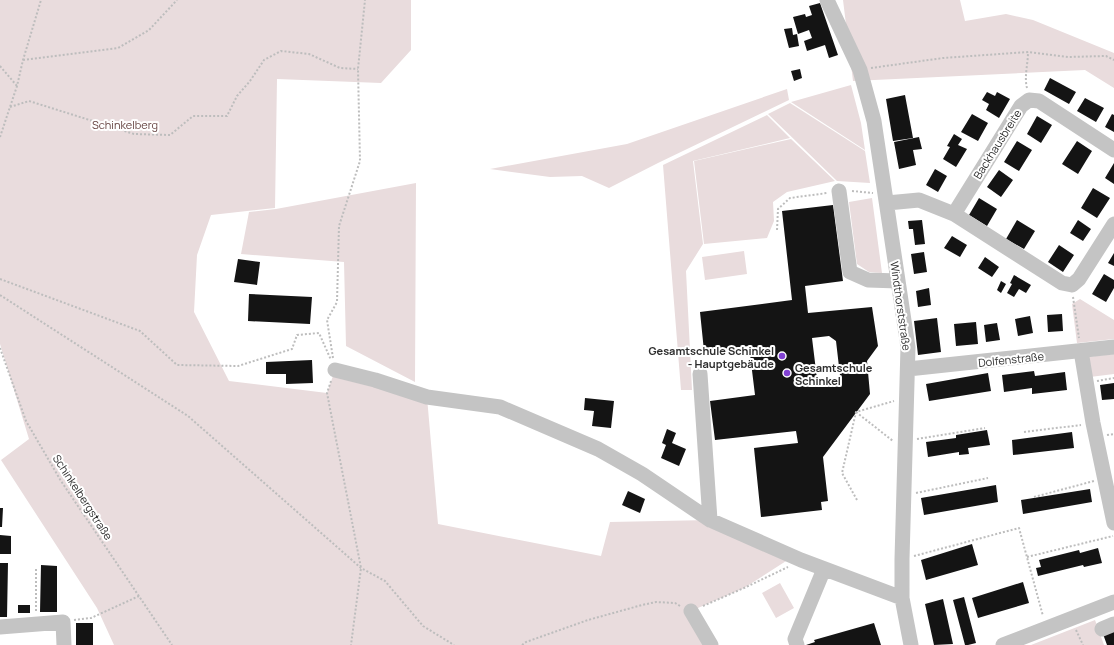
<svg xmlns="http://www.w3.org/2000/svg" width="1114" height="645" font-family="Manrope,sans-serif">
	<style>
		.green { fill: #e9dcdd }
		.building { fill: #141414; fill-rule: evenodd }
		.lines { fill: none; stroke-linecap: round; stroke-linejoin: round }
		.path { stroke: #bdbdbd; stroke-width: 2; stroke-dasharray: 2 2; stroke-linecap: butt }
		.minor { stroke: #c4c4c4; stroke-width: 15 }
		.poi-dot { fill: #8241d3; stroke: #fff; stroke-width: 1.5 }
		.labels { text-anchor: middle; dominant-baseline: central; stroke-width: 4; stroke-linejoin: round; paint-order: stroke }
		.park-label { font-size: 11px; fill: #64413f; stroke: #fff }
		.street-label { font-size: 11px; fill: #2d2d2d; stroke: #fff }
		.poi-label { font-size: 11px; font-weight: bold; fill: #2d2d2d; stroke: #fff; text-anchor: end }
	</style>
	<rect width="100%" height="100%" fill="#fff"/>
	<path class="green" d="M0 0H411V50L381 83 277 79 275 208 211 215 197 255 194 312 229 381 327 393 335 370 427 397 438 524 601 556 610 522 710 520 797 554 744 588 691 611 711 645H114L97 608 1 460 29 439 0 344Z
		M843 0H960L965 21 1006 14 1033 20 1114 53V88L1085 70 853 81Z
		M851 85 861 123 865 150 791 102Z
		M787 89 789 100 658 163 609 188 582 176 550 177 490 169 627 144Z
		M790 103 865 151 870 183 837 181 768 114Z
		M767 115 790 138 693 161 703 244 686 271 692 390H681L663 165Z
		M791 139 835 181 787 192 773 202 774 221 767 238 704 244 694 161Z
		M416 183 415 382 346 346 344 262 241 254 249 212 276 209Z
		M872 198 882 273 869 272 857 264 849 202Z
		M744 251 747 274 705 280 702 257Z
		M1080 299 1114 320V339L1077 343 1072 304Z
		M1114 354V374L1090 377 1087 357Z
		M780 583 794 608 776 618 762 593Z
		M1095 620 1104 645H1031Z"/>
	<path class="building" d="M820 3 838 55 829 58 825 45 807 51 804 41 812 38 809 30 798 34 793 17 805 14 806 17 812 15 809 6Z
		M792 28 793 35 797 34 799 46 789 48 784 29Z
		M800 69 802 78 794 81 791 71Z
		M1050 78 1076 92 1069 104 1044 90Z
		M987 92 995 96 997 92 1010 99 999 118 986 110 989 104 982 100Z
		M905 95 913 138 893 141 886 99Z
		M1085 98 1104 108 1096 122 1077 111Z
		M972 114 988 123 978 141 961 132Z
		M1112 114 1114 115V132L1105 127Z
		M1037 116 1052 125 1041 143 1027 134Z
		M954 134 962 139 958 145 967 149 956 167 943 159 950 147 947 146Z
		M919 137 922 149 913 150 916 165 899 169 894 142Z
		M1017 141 1032 150 1019 171 1004 162Z
		M1077 141 1092 151 1078 174 1062 164Z
		M1114 163V184L1105 178Z
		M935 169 947 176 938 192 926 185Z
		M999 170 1013 180 1001 197 987 187Z
		M1093 188 1110 198 1097 218 1081 208Z
		M979 198 997 209 987 226 969 215Z
		M833 205 843 281 805 286 808 313 872 307 878 346 867 361 870 394 823 457 828 501 821 502 822 510 761 517 754 448 798 443 796 431 715 440 710 401 755 395 749 346 704 351 700 312 792 300 782 211ZM829 336 836 341 841 384 818 387 812 338Z
		M922 220 925 244 915 245 913 229H909L908 221Z
		M1017 220 1035 231 1024 249 1006 239Z
		M1078 220 1091 229 1083 241 1070 233Z
		M952 236 967 245 960 257 944 248Z
		M1059 245 1074 255 1063 272 1048 262Z
		M924 252 927 272 914 274 911 254Z
		M1114 253V266L1108 263Z
		M985 257 999 267 992 277 978 268Z
		M238 259 260 262 257 285 234 282Z
		M1104 274 1114 280V288L1106 302 1092 294Z
		M1014 275 1031 285 1026 293 1019 289 1014 297 1007 293 1012 284 1010 283Z
		M1001 281 1006 284 1001 293 997 290Z
		M929 288 931 305 918 307 916 291Z
		M249 294 312 297 310 324 248 321Z
		M1062 314 1063 331 1048 332 1047 315Z
		M1030 316 1033 333 1018 336 1015 319Z
		M937 318 941 352 918 355 914 321Z
		M976 322 978 344 956 346 954 324Z
		M997 323 1000 340 986 342 984 325Z
		M312 360 313 383 286 384V374H266V362Z
		M1034 371 1035 376 1065 372 1067 390 1032 394V388L1004 392 1002 375Z
		M988 373 991 391 929 401 926 384Z
		M1114 383V399L1102 400 1100 385Z
		M585 398 614 401 611 428 592 426 594 411 584 410Z
		M667 429 676 433 672 443 686 449 679 466 661 458 666 445 662 443Z
		M987 430 990 445 968 448 969 454 959 455V452L928 457 926 442 956 438V435Z
		M1072 432 1074 448 1013 455 1012 440Z
		M996 485 998 502 924 515 921 498Z
		M1090 489 1092 502 1023 514 1021 500Z
		M628 491 645 499 640 513 622 505Z
		M0 508H3L2 527H0Z
		M0 535 11 536V554H0Z
		M972 544 978 565 926 580 921 560Z
		M1098 548 1102 563 1084 567 1083 565 1038 576 1036 568 1041 567 1039 560 1079 550 1080 553Z
		M0 563H8L7 617H0Z
		M41 565 57 566V612H40Z
		M1023 582 1029 603 978 618 972 598Z
		M964 597 976 643 968 645H965L953 600Z
		M943 599 953 644 934 645 925 604Z
		M18 605H30V613H18Z
		M76 623H93V645H76Z
		M874 623 881 645H806L815 642 814 640Z
		M1114 630V645H1107L1103 634Z"/>
	<g class="lines">
		<path class="path" d="M23 60 118 48 149 30 177 0
			M0 66 17 86
			M871 68 943 58 1028 52 1068 57 1106 56 1114 60
			M1027 88C1024 77 1028 64 1028 52
			M10 107 29 101 134 134 170 135 193 116H227L237 96 250 81 264 60 281 51 309 54 340 68 358 69
			M0 137 17 86 23 60 41 0
			M852 191 873 193
			M777 230 778 209 790 198 827 193
			M0 279 140 331 177 365 238 366 292 349 297 335 319 333 331 360
			M0 295 188 416 361 568 385 581 423 626 454 645
			M1073 297 1079 338
			M0 348 26 421 61 481 172 645
			M333 358 327 320 337 302 339 226 360 161 358 69 365 0
			M331 381 327 393 361 568 351 645
			M1097 381 1114 378
			M856 412 893 441
			M1024 432 1081 425
			M1107 435 1114 434
			M917 439 985 428
			M916 493 988 478
			M1034 497 1094 481
			M857 500 842 473 856 412 894 401
			M914 556 1019 528 1043 616
			M1027 557 1113 536
			M36 569V612
			M703 606 744 588 788 567
			M74 620 91 618 139 596
			M1076 630 1083 645
			M522 645 526 642 588 620 642 605 656 602 675 603 680 606"/>
		<path class="minor" d="M827 0 860 70 874 121 908 347 902 559V598L911 645
			M839 191 850 272 868 280 898 281
			M887 203 919 200 954 214 1062 283 1072 285 1079 279 1114 224
			M954 214 1021 106 1029 100 1039 101 1114 150
			M1081 351 1093 423 1114 523
			M908 369 1114 347
			M335 370 375 380 427 397 500 407 598 449 642 474 710 520 801 560 902 598
			M700 374 710 520
			M691 611 711 645
			M0 627 63 622 64 645
			M1102 629 1114 624
			M797 645 795 639 824 569
			M1003 645 1114 602"/>
	</g>
	<g class="poi-dot">
		<circle cx="782" cy="356" r="4"/>
		<circle cx="787" cy="373" r="4"/>
	</g>
	<g class="labels">
		<g class="park-label">
			<text x="125" y="124">Schinkelberg</text>
		</g>
		<g class="street-label">
			<text transform="translate(997 144) rotate(-58)">Backhausbreite</text>
			<text transform="translate(901 306) rotate(82)">Windthorststraße</text>
			<text transform="translate(1011 359) rotate(-6)">Dolfenstraße</text>
			<text transform="translate(83 497) rotate(57)">Schinkelbergstraße</text>
		</g>
		<g class="poi-label">
			<text x="774" y="350">Gesamtschule Schinkel<tspan x="774" dy="13">- Hauptgebäude</tspan></text>
			<text x="795" y="367" text-anchor="start">Gesamtschule<tspan x="795" dy="13">Schinkel</tspan></text>
		</g>
	</g>
</svg>
